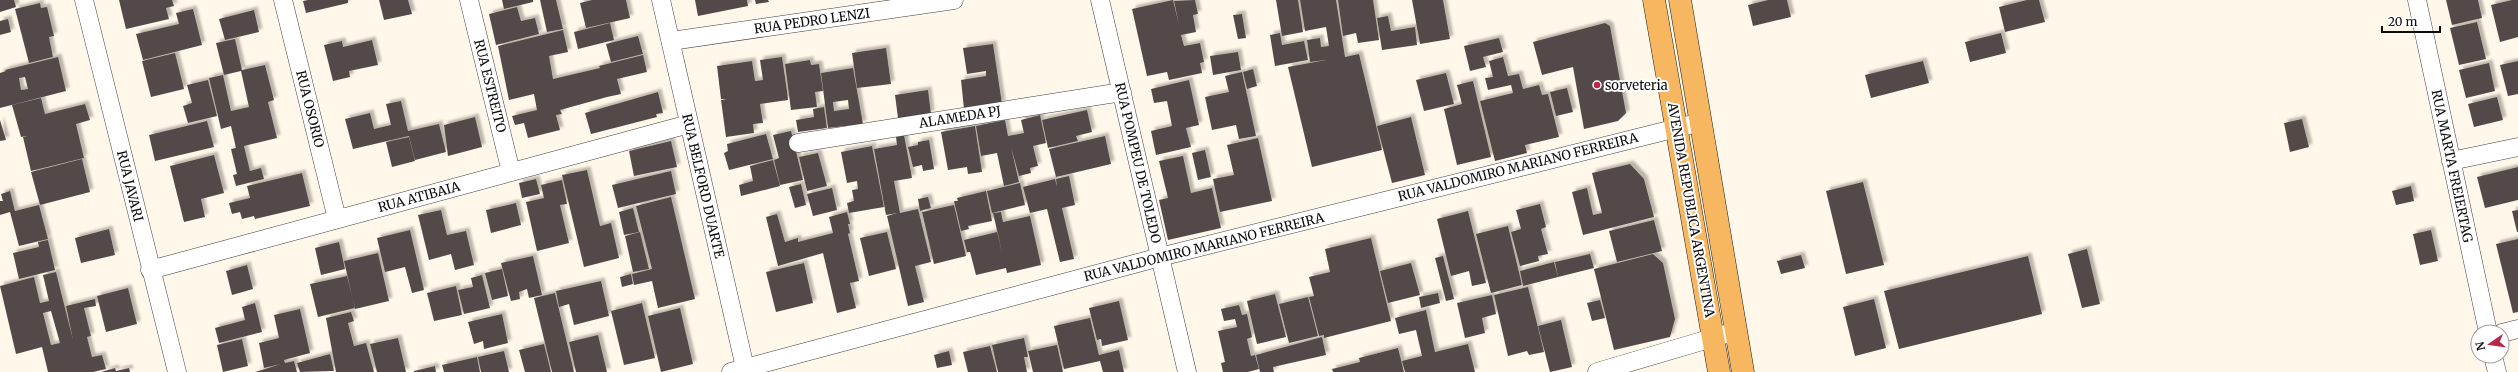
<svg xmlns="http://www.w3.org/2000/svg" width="2518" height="372" font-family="Merriweather,serif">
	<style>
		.building { fill: #534a48; fill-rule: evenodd; filter: url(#shadow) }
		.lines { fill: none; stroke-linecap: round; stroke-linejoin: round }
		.minor-casing { stroke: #3e3e3e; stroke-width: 19 }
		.major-casing { stroke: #1c1c1c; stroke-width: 23 }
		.minor { stroke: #fff; stroke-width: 18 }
		.major { stroke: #f7b761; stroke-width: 22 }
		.poi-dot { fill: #b82648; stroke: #fff; stroke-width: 1.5 }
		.labels { text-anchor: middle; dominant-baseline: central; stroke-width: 4; stroke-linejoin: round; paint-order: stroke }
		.street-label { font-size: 13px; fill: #0b0b0b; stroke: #fff }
		.poi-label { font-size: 13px; fill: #0b0b0b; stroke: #fff; text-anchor: start }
	</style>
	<defs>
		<filter id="shadow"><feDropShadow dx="3.5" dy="-3.5" stdDeviation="1" flood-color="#0004"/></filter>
	</defs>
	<rect width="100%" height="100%" fill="#fff7e9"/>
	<path class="building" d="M0 0H14L16 7 0 12Z
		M119 0H172L174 6 166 8 169 19 126 29Z
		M308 0H348V3L306 13 303 1Z
		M379 0H408L412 14 384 20Z
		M502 0H533V2L504 9Z
		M540 0H556L563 29 547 32Z
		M592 0H626L630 18 586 28 580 3Z
		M695 0H747L748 6 698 16Z
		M755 0H768L769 2 756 4Z
		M1173 0 1179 25 1174 1 1195 0 1198 14 1193 15 1196 32 1181 35 1184 46 1200 43 1204 62 1200 63 1202 73 1169 80 1167 72 1147 76 1132 9Z
		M1276 0H1298L1303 32 1282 36Z
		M1300 0H1336L1345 57 1359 54 1382 150 1312 167 1288 67 1326 60 1310 62 1307 40 1320 38 1321 47 1329 46 1326 27 1305 31Z
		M1338 0H1373L1379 40 1358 43 1356 33 1343 36Z
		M1412 0H1443L1450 39 1420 44Z
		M1768 0H1787L1791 17 1753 26 1748 5Z
		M2027 0H2039L2045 22 2005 32 1999 7Z
		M2446 0H2478L2482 18 2452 25Z
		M2512 0H2518V37L2500 42 2491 5Z
		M40 3 41 8 47 7 54 36 49 37 53 57 29 63 15 9Z
		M517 7 521 21 535 18 539 34 496 45 489 14Z
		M193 9 202 45 143 60 136 34 179 24 176 13Z
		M254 10 259 32 225 40 219 19Z
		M1242 14 1246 38 1238 39 1233 15Z
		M1388 16 1391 31 1415 27 1417 45 1382 50 1377 18Z
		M8 19 11 32 0 35V21Z
		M2477 22 2486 59 2459 65 2450 28Z
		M610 23 614 40 578 49 574 32Z
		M1605 23 1610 26 1626 113 1618 121 1584 129 1573 67 1542 75 1533 42Z
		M563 30 568 52 549 56 553 79 600 68 599 66 643 55 647 72 617 79 621 94 607 97 605 89 607 97 560 110 562 114 556 115 560 130 528 138 524 123 515 125 512 116 537 110 534 94 509 100 498 46Z
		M1280 33 1282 45 1304 41 1308 60 1275 66 1270 35Z
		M2001 33 2006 53 1970 62 1965 42Z
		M638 36 643 54 611 62 606 44Z
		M1499 38 1503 52 1483 57 1486 67 1470 71 1464 46Z
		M235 39 242 70 265 65 274 100 268 102 277 138 244 146 250 171 261 168 264 179 236 186 233 175 237 174 231 149 236 148 231 126 221 129 209 78 223 75 231 111 249 107 241 71 224 75 216 43Z
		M372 40 378 65 349 71 350 77 333 81 324 45 342 41 343 47Z
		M993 44 1002 104 964 109 961 80 986 76V71L967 74 963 48Z
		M886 48 891 84 857 88 852 53Z
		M1238 52 1241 70 1213 75 1210 56Z
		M175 53 184 89 151 97 142 61Z
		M58 57 66 91 0 108V73L6 71 5 70ZM25 77 28 89 21 90 19 78Z
		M782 57 787 91H780H787L788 100 760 104 763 123 753 124 754 133 726 137 721 100 727 99H721L717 66 752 61 755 81 763 80 760 60Z
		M1503 57 1508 76 1519 74 1523 89 1539 85 1542 95 1548 94 1559 137 1525 145 1527 153 1495 161 1480 101 1513 93 1511 85 1488 90 1485 78 1493 77 1489 61Z
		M810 60 811 65 819 64 823 91 815 92 817 107 791 110 785 64Z
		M1923 61 1929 83 1871 98 1865 75Z
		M2518 61V94L2508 96 2500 65Z
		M2489 63 2495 91 2466 98 2459 70Z
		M853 68 863 124 828 128 821 73ZM848 100 849 109 834 111 833 102Z
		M1253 69 1257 86 1247 89 1243 72Z
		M1242 72 1256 136 1239 139 1236 125 1212 130 1205 97 1229 92 1225 76Z
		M1446 73 1454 104 1424 111 1416 80Z
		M208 80 217 116 188 123 183 106 192 103 187 85Z
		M1189 80 1199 125 1186 128 1191 147 1156 155 1151 131 1172 126 1167 101 1154 103 1151 89Z
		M1473 81 1491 157 1457 165 1444 109 1462 104 1457 85Z
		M1567 88 1573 112 1556 116 1550 92Z
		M928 90 931 114 898 118 895 95Z
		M658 92 663 113 656 114 657 117 591 134 585 113Z
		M2497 97 2503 120 2474 127 2468 104Z
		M41 98 45 114 85 104 90 120 76 124 84 158 31 171 23 137 27 136 21 137 12 105Z
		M401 101 408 131 439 124 446 152 415 160 409 136 353 149 345 119 370 113 374 129 391 125 386 104Z
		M824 107 827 128 798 132 796 120 814 117 813 109Z
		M1087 110 1092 132 1076 136 1078 141 1048 148 1042 120Z
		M1040 115 1046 143 1033 146 1038 166 1030 168 1031 173 1019 176 1011 147 1019 182 1004 186 997 153 981 156 976 126 1005 120 1008 136 1024 133 1021 120Z
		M475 117 482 147 448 156 444 125Z
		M1411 117 1425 175 1392 183 1377 126Z
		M2302 119 2309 147 2290 152 2284 123Z
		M0 120 6 140 0 141Z
		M207 121 214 147 155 161 149 135Z
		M975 126 982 172 968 174 967 167 948 170 941 132Z
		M791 131 803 180 780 185 774 160 779 158 773 135Z
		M766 134 773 159 729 170 724 153 728 151 727 144Z
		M904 135 912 178 894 181 900 213 918 209 931 262 915 266 924 302 908 306 887 216 897 213 886 215 874 149 897 145 896 137Z
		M1105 136 1111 164 1056 177 1049 149Z
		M409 137 415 161 392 167 386 142Z
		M1258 138 1272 201 1220 212 1213 179 1234 175 1227 145Z
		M929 140 934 169 923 171 922 165 913 167 908 147 918 145V142Z
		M671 141 677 167 634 176 629 151Z
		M872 146 884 207 849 213 847 203 854 201 852 190 858 189 857 181 847 183 841 152Z
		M1205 150 1211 177 1198 180 1192 153Z
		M818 153 827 186 807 191 799 157Z
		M214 155 224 193 201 199 205 217 184 222 170 166Z
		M1183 156 1191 193 1212 188 1221 228 1168 240 1159 200 1168 198 1159 161Z
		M82 159 90 192 40 205 31 172Z
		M773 160 780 186 741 196 739 185 753 181 750 166Z
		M1630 164 1644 179 1654 217 1583 235 1572 192 1587 188 1593 215 1602 213 1592 173Z
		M2518 167V200L2485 208 2477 177Z
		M587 170 600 226 611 223 619 258 584 267 562 175Z
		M671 171 676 194 618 208 612 185Z
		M302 173 310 206 255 219 254 216 242 219 240 212 232 214 229 203 250 198 247 186Z
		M1069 176 1075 205 1062 208 1074 259 1060 262 1047 209 1030 213 1023 187 1055 179 1057 187 1056 179Z
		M536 179 540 194 522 198 519 183Z
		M562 180 567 204 560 205 569 243 537 251 526 202 544 198 541 185Z
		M1863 182 1884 265 1846 274 1826 191Z
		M1020 183 1025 205 992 213 987 191Z
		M801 184 806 205 795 208 789 187Z
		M2411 186 2414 201 2396 205 2392 191Z
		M832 188 837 210 813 216 807 194Z
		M10 191 15 211 39 205 48 239 19 246 10 212 0 215V201H3L1 194Z
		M986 191 992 221 968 226 969 229 961 231 954 201H958L957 198Z
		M671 197 695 299 658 308 652 281 634 285 632 274 652 269 636 206Z
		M928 197 931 208 920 211 918 199Z
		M516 203 521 225 491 233 486 210Z
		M1540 204 1546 227 1541 229 1548 254 1538 256 1539 261 1520 266 1511 232 1521 229 1516 210Z
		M954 205 966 256 934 264 922 212Z
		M633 208 639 232 624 235 619 212Z
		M441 210 447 235 466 231 474 265 455 270 451 254 429 260 418 215Z
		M2518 210V232H2517L2512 211Z
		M1468 211 1486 283 1472 286 1469 271 1451 276 1437 219Z
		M847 212 850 224H848L850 233 848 234 859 281 850 283 856 308 837 313 823 253 778 266 766 217 777 214 785 242 798 238V242L833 233 829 217Z
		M1001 212 1003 222 1030 216 1041 265 1007 273 1006 268 976 275 970 252H967L964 240 997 232 1002 252 993 213Z
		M1654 220 1662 251 1617 262 1609 231Z
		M1508 226 1522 285 1491 293 1476 234Z
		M109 229 115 255 81 263 75 238Z
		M410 230 424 290 412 293 405 267 385 272 377 238Z
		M2431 230 2438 261 2420 265 2413 234Z
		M640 232 649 269 633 272 625 236Z
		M887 232 896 269 869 276 860 238Z
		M1371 238 1391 321 1324 338V335L1319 336 1309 297 1314 296 1309 277 1330 272 1325 249Z
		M2518 239V312L2513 313 2496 244Z
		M48 240 55 270 19 279 13 253 39 247 38 242Z
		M339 242 345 269 321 275 315 248Z
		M2087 249 2100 304 2082 308 2068 254Z
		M378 253 389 301 355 309 344 261Z
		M1590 254 1594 268 1558 277 1555 262Z
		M1653 254 1663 263 1675 319 1670 337 1614 350 1594 269Z
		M1801 255 1805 268 1781 274 1777 261Z
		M533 256 542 295 529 298 527 289 519 292 520 299 511 301 501 263Z
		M1443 256 1454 299 1446 301 1435 258Z
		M2028 256 2042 314 1899 349 1884 291Z
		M1554 262 1558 277 1523 286 1520 271Z
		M804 263 813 303 776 312 766 272Z
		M1411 263 1420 295 1388 303 1380 271Z
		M247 265 253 289 232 295 226 271Z
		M502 269 508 296 492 300 485 273Z
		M56 272 73 340 66 306 95 299 96 306 84 308 91 336 87 337 92 357 102 355 106 369 93 372H48L42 347 16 354 0 286 34 277 40 303 49 301 43 275ZM51 311 60 343 51 345 43 313Z
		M631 274 633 284 622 287 620 277Z
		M482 275 490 308 464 314 458 290 473 287 471 278Z
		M347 276 355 308 318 317 310 284Z
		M601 281 609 316 574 325 569 304 559 307 556 291Z
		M456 286 462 315 434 321 427 293Z
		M1528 287 1544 352 1529 355 1527 351 1508 356 1494 295Z
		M128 288 137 324 106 332 97 296Z
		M555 293 574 372H552L534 298Z
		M1438 293 1440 303 1421 308 1419 297Z
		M1275 294 1286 337 1257 344 1247 301Z
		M1492 295 1496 314 1482 318 1485 333 1465 338 1457 303Z
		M1308 297 1318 336 1289 343 1279 304Z
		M1874 299 1886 348 1855 356 1843 307Z
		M1600 300 1605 318 1592 321 1587 303Z
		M1119 301 1128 340 1102 346 1101 339 1097 340 1089 308Z
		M255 303 262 332 219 343 215 328 245 320 242 307Z
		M642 303 655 358 624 365 611 311Z
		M1239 305 1242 315 1247 314 1252 337 1247 339 1251 356 1255 355 1259 369 1248 372H1223L1221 363 1225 362 1218 331 1237 327 1235 319 1224 321 1221 309Z
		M680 308 693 364 661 372 648 316Z
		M300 309 310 353 284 360 285 363 294 361 297 372H255L281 364 264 368 259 343 279 338 274 315Z
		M1426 310 1435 352 1468 344 1475 372H1405L1402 361 1422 356 1416 330 1399 334 1395 318Z
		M351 312 354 321 348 323 354 346 366 343 374 372H336L326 318Z
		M502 314 508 343 484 349 483 341 474 344 468 322Z
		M1090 318 1099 355 1119 350 1124 372H1103L1100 361 1064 369 1054 326Z
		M1561 320 1572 367 1550 372 1538 326Z
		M598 335 607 372H576L569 342Z
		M1322 337 1326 355 1273 367 1274 372H1260L1256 355Z
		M398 338 406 372H377L370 344Z
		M1024 338 1028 357H1024L1027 372H998L992 345Z
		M242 339 248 366 223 372 217 345Z
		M544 344 551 372H525L519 350Z
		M1057 345 1063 372H1033L1028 351Z
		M990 346 997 372H968L963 352Z
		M1398 348 1404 372H1333L1332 369 1360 362 1359 358Z
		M504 351 509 372H481L478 357Z
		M949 351 952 365 937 368 934 355Z
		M330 354 334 371 300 372 297 363Z
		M477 357 480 372H444L442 365Z
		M435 366 436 372H414V371Z
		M115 368 116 371 129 368 130 372H101Z"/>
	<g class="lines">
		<defs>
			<path id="minor" d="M84 0 177 372
				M283 0 337 219
				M469 0 511 172
				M661 0 746 372
				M1100 0 1187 372
				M2417 0 2488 332
				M671 41 954 0
				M798 143 1122 92
				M2451 161 2518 147
				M150 270 689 124
				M2502 333 2518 329
				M2493 356 2497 372
				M731 372 1160 257 1701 122
				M1597 372 1736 331"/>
			<path id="major" d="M1654 0 1719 372
				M1680 0 1743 372"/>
		</defs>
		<use href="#minor" class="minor-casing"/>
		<use href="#major" class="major-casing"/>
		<use href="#minor" class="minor"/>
		<use href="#major" class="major"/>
	</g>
	<circle class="poi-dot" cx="1597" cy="85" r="4"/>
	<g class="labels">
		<g class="street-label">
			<text transform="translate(812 21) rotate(-8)">RUA PEDRO LENZI</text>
			<text transform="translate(490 86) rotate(76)">RUA ESTREITO</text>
			<text transform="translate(310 109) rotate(76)">RUA OSORIO</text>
			<text transform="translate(960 117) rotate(-9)">ALAMEDA PJ</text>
			<text transform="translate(1138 163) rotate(77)">RUA POMPEU DE TOLEDO</text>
			<text transform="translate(2452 166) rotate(78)">RUA MARTA FREIERTAG</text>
			<text transform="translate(1518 167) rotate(-14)">RUA VALDOMIRO MARIANO FERREIRA</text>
			<text transform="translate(130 186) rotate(76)">RUA JAVARI</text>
			<text transform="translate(703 186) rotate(77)">RUA BELFORD DUARTE</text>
			<text transform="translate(419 197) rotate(-15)">RUA ATIBAIA</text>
			<text transform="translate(1691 210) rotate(80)">AVENIDA REPUBLICA ARGENTINA</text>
			<text transform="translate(1204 247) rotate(-14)">RUA VALDOMIRO MARIANO FERREIRA</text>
		</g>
		<g class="poi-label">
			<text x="1605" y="85">sorveteria</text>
		</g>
	</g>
	<g transform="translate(2490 344) rotate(257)"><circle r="19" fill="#ffffff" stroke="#9d9d9d"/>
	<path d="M0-3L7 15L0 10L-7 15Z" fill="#b82648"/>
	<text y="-6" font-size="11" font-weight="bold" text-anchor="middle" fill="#0b0b0b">N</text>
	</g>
	<path d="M2382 26v6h58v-6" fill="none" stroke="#0b0b0b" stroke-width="2"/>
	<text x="2388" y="26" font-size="12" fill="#0b0b0b" stroke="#ffffff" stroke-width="3" paint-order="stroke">20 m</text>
</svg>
